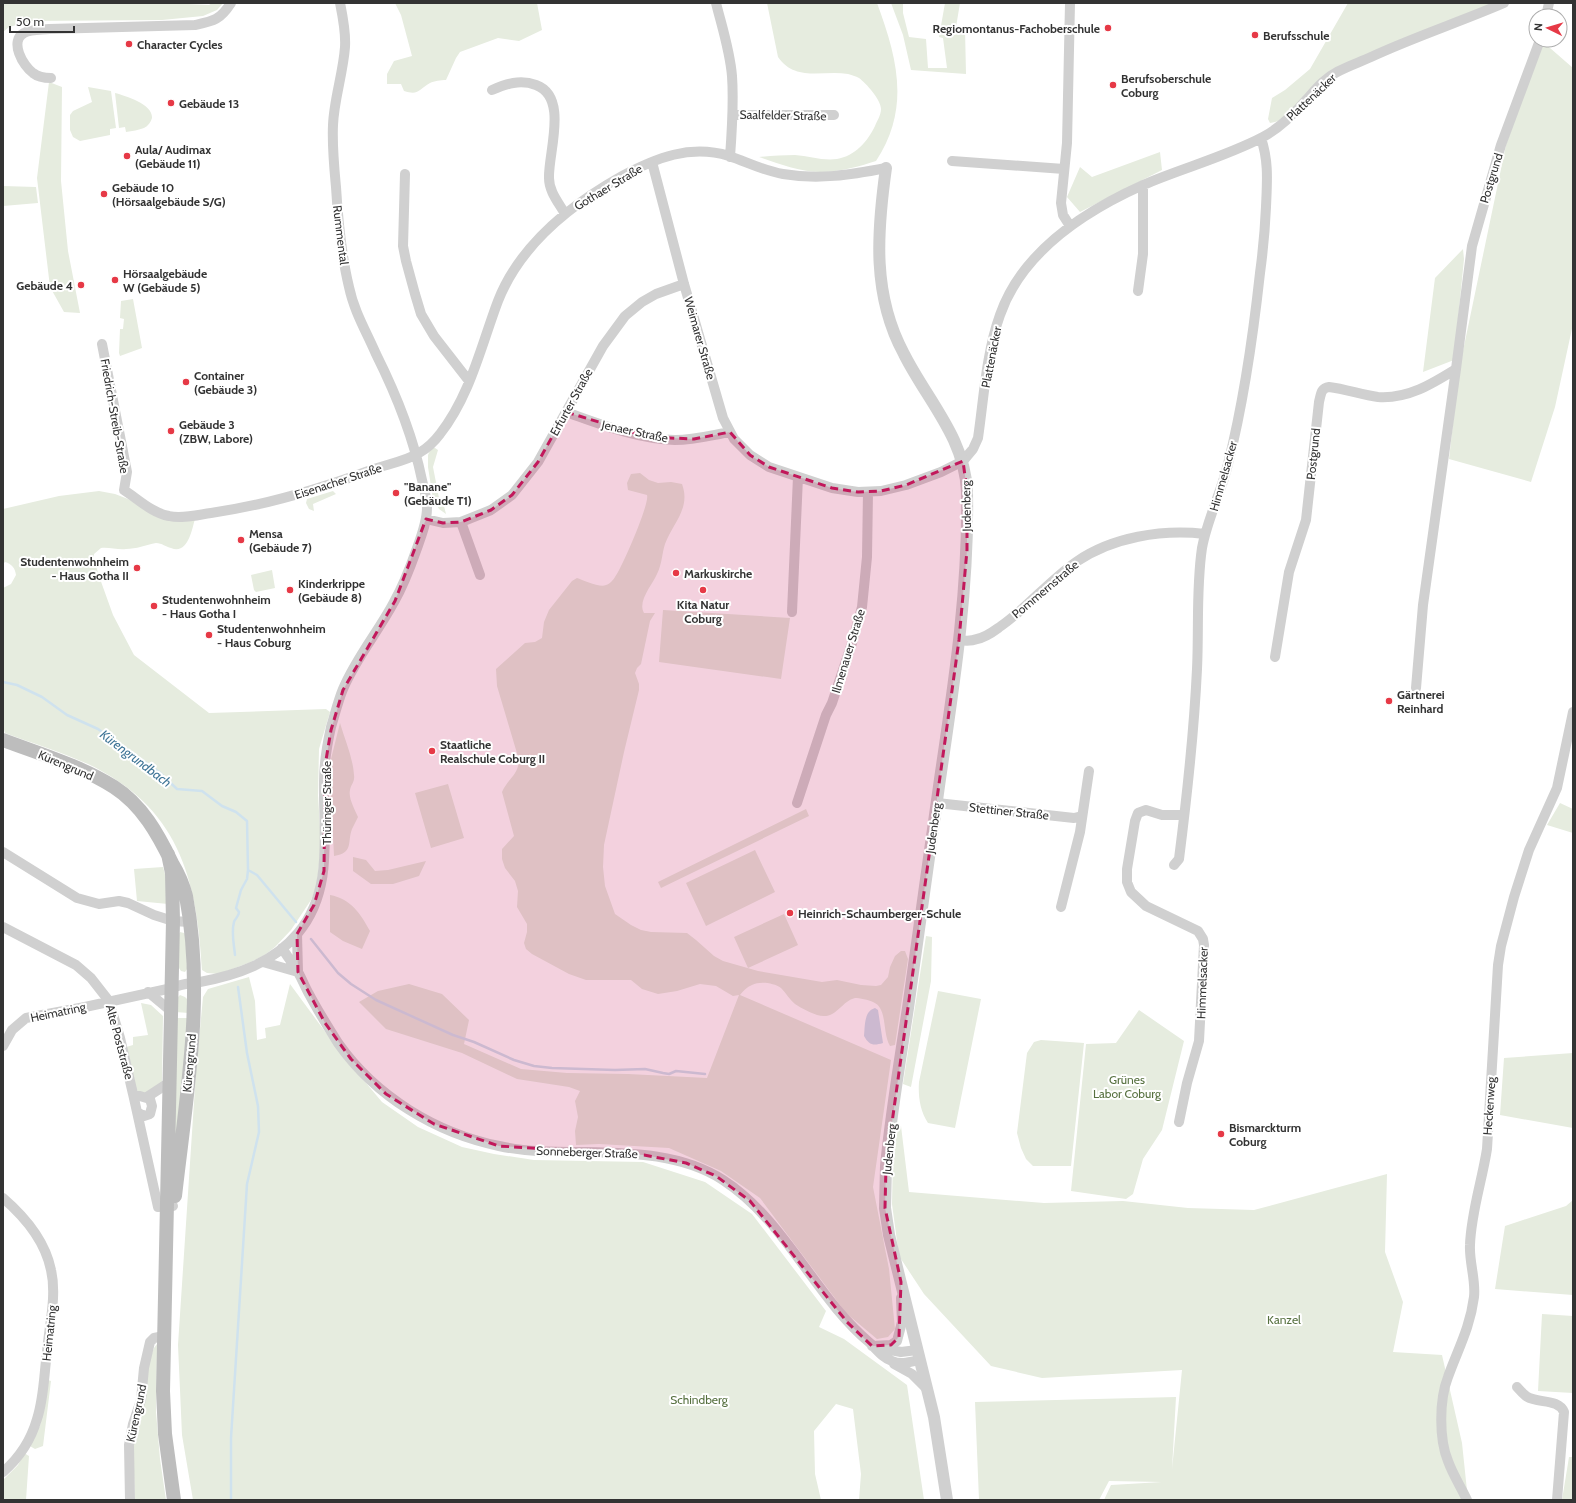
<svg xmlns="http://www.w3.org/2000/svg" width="1576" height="1503" font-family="Cabin,sans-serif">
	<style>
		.green { fill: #e6ecdf }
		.water { fill: #cfe2ee }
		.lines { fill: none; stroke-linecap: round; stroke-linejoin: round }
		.stream { stroke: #cfe2ee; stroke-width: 2.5 }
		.minor { stroke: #d0d0d0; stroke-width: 10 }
		.tertiary { stroke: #d0d0d0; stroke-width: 12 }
		.secondary { stroke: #bdbdbd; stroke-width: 14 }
		.marked { fill: #c2185b; fill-opacity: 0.2; stroke: #c2185b; stroke-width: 3; stroke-dasharray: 8 5; stroke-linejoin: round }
		.poi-dot { fill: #e63946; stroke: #fff; stroke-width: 1.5 }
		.labels { text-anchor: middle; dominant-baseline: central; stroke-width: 4; stroke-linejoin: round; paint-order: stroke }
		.poi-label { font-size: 12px; font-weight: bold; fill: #333; stroke: #fff; text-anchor: start }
		.street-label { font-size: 12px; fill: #333; stroke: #fff }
		.park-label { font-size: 12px; fill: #56703f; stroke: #fff }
		.water-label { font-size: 13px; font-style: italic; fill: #3f7597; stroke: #fff }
	</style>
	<rect width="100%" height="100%" fill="#fff"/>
	<path class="green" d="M3 3H166L209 5 212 3H223L217 10 203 16 162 20 31 21 9 27 3 32Z
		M395 3H537L542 30 519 41 498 38 460 52 456 58 446 80C441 80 434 81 430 83 419 89 419 96 404 91L401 84H387V74L394 61 412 56 401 15Z
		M767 3H877C897 57 911 108 876 161 861 166 842 171 825 172 802 173 780 164 759 157 771 156 783 155 795 155 809 156 823 161 837 159 855 156 868 141 875 126 877 121 881 115 881 109 881 100 866 83 859 78 856 76 851 75 848 74 823 70 795 82 778 57Z
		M891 3H903V13L909 37 926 39 928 68H947L943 38 939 37 945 3H960L956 27 965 29 966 74 911 70 903 35Z
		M1348 3H1493L1330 72 1287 118 1275 122 1270 123 1268 119 1272 98 1285 90 1310 69Z
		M1542 41 1573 68V324L1555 407 1531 482 1449 459 1459 370 1506 145Z
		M49 82 62 87 61 181 68 251 80 313 64 312 50 287 37 178Z
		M88 87 111 91 116 128 110 129V135L80 141 73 137 70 130V115L73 111 92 102Z
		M115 93C126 96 153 104 152 118 151 122 148 126 144 128 139 130 132 131 126 132L125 127 119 128Z
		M1160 152 1162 170 1080 212 1067 197 1080 167 1092 177Z
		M3 186 36 187 38 203 3 206Z
		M1463 249 1464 259 1454 360 1423 372 1435 278Z
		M133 299 142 348 120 356 119 353 120 329H123L124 319 120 318 121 301Z
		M432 446 438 450 433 467 440 503 443 502 446 514 439 509 433 499 428 467V455Z
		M640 473 649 480 658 483 671 482 682 484C691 508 673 523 665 544 662 553 662 564 657 574 653 584 637 601 644 613H655L650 621 641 664 637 668 635 673 639 684V690L624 752 604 845 603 867 605 886 615 914 631 925 641 930 651 932 687 933 696 940 714 956 723 961 758 971 822 982 837 980 861 985 876 986 881 985 888 977 890 967 895 956 901 951H905L908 959 895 1045 890 1046C882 1033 888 1008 873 1002 869 1000 859 998 855 998 841 1001 836 1021 817 1015 811 1013 801 1008 795 1004 790 1000 786 993 781 988 774 983 760 981 752 985 747 987 743 991 740 995L891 1060 873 1187 889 1269 895 1329 888 1337 877 1339 846 1313 760 1198 721 1171 669 1148 599 1144 576 1145 575 1131 578 1117 575 1101 580 1091 569 1087 517 1079 462 1053 386 1029 359 1002 378 991 409 984 442 994 469 1020 464 1044 521 1069 567 1073 628 1074 707 1078 739 995 733 996 716 986 700 984 677 991 658 994 642 989 631 980H586L569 974 532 954 526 949 524 943 527 932V924L517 907 518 891 515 881 505 868 502 859V849L514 836 502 792C508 778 518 776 519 760L497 686 496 669 525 643 535 642 542 638 544 622 549 610 572 581 577 578C583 580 600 588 606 585 610 584 613 580 615 577 622 568 650 503 647 495L628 490 627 483 631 474Z
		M99 491 115 494 141 504 195 519C192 529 188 555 171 548 166 547 162 543 156 543 146 545 136 549 126 549 118 550 109 547 101 548L94 554V559L99 576 113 615 134 655 209 713 326 709 330 712 319 749 318 795 321 844 317 885 311 900 291 930 275 947 266 954 251 962 219 974 207 973 202 970C197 877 178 807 88 764 61 752 32 743 5 733L3 726V588L11 584 16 575C15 568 12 564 5 562L3 564V509L59 496Z
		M333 491 336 494 313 504 314 511 309 509 306 503 307 499Z
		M272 570 275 588 256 592 254 590 251 575Z
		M663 610 790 618 781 679 659 662Z
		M340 723C345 740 353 758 354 775 355 782 351 784 350 790 348 798 355 810 358 817 356 821 354 825 352 829 347 842 354 853 334 856L330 774 331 759Z
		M448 784 464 838 431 848 415 793Z
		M1560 803 1573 809V833L1547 825Z
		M806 809 809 816 661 888 658 882Z
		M755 850 775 892 706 926 686 883Z
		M353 857 366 860 375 871 388 870 426 861 419 876 393 884H371L353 871Z
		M163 867 168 885V904L137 901 134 869Z
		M330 895C351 899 360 913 370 931L362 949 343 941 330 932Z
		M784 914 798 945 748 968 734 937Z
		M180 932 184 933 186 935 187 969 185 972 181 971 179 968 178 936Z
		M926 936 932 937 931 981 911 1087 903 1084Z
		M249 977 255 1001 257 1040 266 1038 265 1028 280 1025 290 984 340 1052 382 1102 418 1127 462 1147 494 1154 534 1160 643 1162 705 1182 752 1214 826 1311 819 1327 844 1339 907 1385 924 1500H859L861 1474 853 1409 836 1404 814 1431 815 1474 821 1500H193L182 1435 178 1345 196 1072 203 997 208 989Z
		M938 991 981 999 955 1128 928 1123C920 1111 918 1096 919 1082Z
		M180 995 185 997 188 1000 189 1013 175 1012 177 998Z
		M141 1003 151 1005 163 1016 162 1082 144 1094 134 1089 126 1047 133 1045V1037L148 1035Z
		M1139 1010 1184 1041 1162 1130 1143 1159 1133 1194 1126 1199 1071 1191 1086 1044 1116 1043Z
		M176 1018H188L173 1178Z
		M1041 1040 1084 1043 1071 1166H1033L1026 1159 1021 1148 1017 1133 1027 1053 1034 1042Z
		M1573 1053V1128L1500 1115 1504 1058Z
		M896 1126H901L909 1192 1044 1203 1123 1201 1188 1208 1254 1210 1387 1174 1385 1252 1403 1302 1393 1352 1442 1355 1462 1443 1468 1500H1104L1111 1485 1162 1482 1109 1481 1099 1500H979L975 1402 1176 1397 1172 1469 1182 1370 1042 1378 991 1366 924 1294 899 1256 892 1204 893 1154Z
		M1573 1200V1295L1495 1289 1505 1226 1566 1206Z
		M1542 1314 1573 1316V1393L1538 1391Z
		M157 1344 156 1412 160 1459 166 1500H135L133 1448 149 1361 154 1348Z
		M48 1380 51 1381 43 1446 35 1449 28 1445 40 1426Z
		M24 1453 29 1456 26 1500H3V1480L18 1465Z
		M1569 1457H1573V1500H1562Z"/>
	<path class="water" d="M875 1008 878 1010 883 1043C873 1046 869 1045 864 1036 865 1026 864 1011 875 1008Z"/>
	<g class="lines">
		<path class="stream" d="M3 682 17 685 42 697 67 715 98 729 159 772 177 789 202 791 222 806 236 812 247 821 248 870 247 879 241 890 236 908 239 912C239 917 235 918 234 922 231 933 234 944 235 955
			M248 870 257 875 296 922
			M311 939 338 973 351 984 376 1000 453 1035 474 1042 514 1060 534 1066 552 1068 615 1070 645 1069 663 1073 669 1074 676 1071 705 1074
			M231 1500V1438L247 1184 259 1132 258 1106 247 1053 238 987"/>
		<path class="minor" d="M716 3C722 27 730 51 732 76 734 103 732 130 730 157
			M1070 3 1067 143 1061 203 1063 215 1070 226
			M1546 16 1549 3
			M51 78C44 78 38 77 33 73 23 66 9 41 24 33 31 29 42 30 49 29L195 25C214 21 220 20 231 3
			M492 90C506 84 520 79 536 85 569 97 548 153 549 178 549 192 559 203 565 214
			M733 115H834
			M952 161 1064 169
			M652 162 684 284 723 418 734 439 750 455 769 467 832 488 858 492 881 491 906 485 941 472 963 461 973 449 978 438C984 397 986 354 1000 315 1022 252 1085 211 1143 185 1182 168 1225 157 1263 137 1280 128 1294 114 1307 99 1316 89 1325 78 1337 72 1348 66 1360 62 1371 57 1414 37 1460 22 1504 3
			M405 174 403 246 406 261 415 294 421 314 434 336 469 381
			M1138 291 1143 254V185
			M102 344 127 472 124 490C138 499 152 513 169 516 182 519 197 515 211 513 268 505 320 489 374 469 388 464 406 461 419 453 426 449 434 442 440 434 470 396 481 346 498 301 520 245 570 205 622 176 656 158 690 144 729 156 747 162 764 171 783 174 819 180 850 175 886 168
			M566 412C600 424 637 439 675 440 694 440 712 435 730 432
			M426 519 443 523 461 522 491 510 512 495 538 462 603 346 625 316 642 302 656 294 684 284
			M461 522 480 575
			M792 612 798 477
			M959 640C965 641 972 641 977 639 987 637 994 631 1001 626 1028 607 1049 581 1076 562 1112 537 1162 529 1205 534
			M1275 657 1289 572 1306 520 1319 402C1321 394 1321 388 1329 387 1346 389 1362 395 1378 397 1408 399 1432 384 1456 369
			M1416 688 1423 605 1456 369 1472 246 1501 145 1540 40
			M797 803 826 715 832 703 852 643 862 607 867 557 868 492
			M937 803 1074 818 1082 816
			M3 852 77 898 99 904 119 901 128 903 154 915 173 921 189 922
			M1174 865 1179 859C1187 796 1194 733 1197 669 1199 629 1196 588 1202 548 1207 520 1221 493 1228 464 1244 401 1253 337 1260 273 1263 251 1265 229 1266 207 1267 182 1269 162 1261 138
			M1061 907 1080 832 1089 771
			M3 927 76 965 91 978 109 1001 120 1038 133 1094 150 1099 152 1106 150 1114 144 1116 137 1112 133 1094
			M297 934 298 972
			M282 948C287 956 293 964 298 972 302 979 305 987 309 994 318 1011 328 1027 338 1043 376 1097 436 1133 499 1146 526 1152 554 1152 581 1152 629 1153 681 1153 723 1180 786 1221 814 1296 870 1343 877 1350 883 1358 892 1361 901 1365 910 1362 920 1360
			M263 962 298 972
			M148 992 172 1012
			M3 1046 12 1030 26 1018 85 1007 172 988C183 983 189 984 200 982 237 975 273 963 298 933 334 890 323 834 324 782 324 764 327 745 331 727 335 714 338 701 343 689 356 658 378 632 394 602 403 586 410 568 416 551 421 537 427 522 427 508 427 498 424 489 422 480 413 436 396 394 376 354 366 331 354 311 349 287 341 254 338 220 336 187 334 166 332 146 333 125 334 99 343 74 345 47 346 32 343 18 340 3
			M147 1097 170 1082
			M137 1112 158 1207 173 1206
			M1179 1122 1187 1083 1199 1041 1204 945 1203 939 1198 931 1146 906 1131 892 1127 882V869L1135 821 1138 813 1146 810 1162 815H1184
			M3 1198C25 1217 45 1240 51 1270 57 1296 49 1326 47 1352 44 1374 44 1398 37 1419 31 1440 19 1458 3 1472
			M872 1346 891 1345 897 1341 902 1322 901 1298
			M880 1348 901 1352 917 1350
			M894 1364 912 1374 927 1389
			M1517 1387C1520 1390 1523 1394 1526 1396 1537 1404 1558 1398 1564 1412L1557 1500
			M130 1500 129 1445 133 1424 141 1400 144 1368 150 1342 154 1338 164 1336
			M1467 1500C1461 1487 1453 1475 1448 1461 1439 1439 1439 1400 1448 1377 1458 1349 1470 1328 1474 1297 1476 1280 1469 1262 1470 1245 1471 1213 1482 1181 1487 1149L1498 965 1501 946 1514 897 1529 850 1557 788 1573 712"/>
		<path class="tertiary" d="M886 168C877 232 872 295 904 354 927 400 965 438 967 492 969 588 954 684 940 779 929 855 919 932 908 1008 900 1061 891 1113 886 1166L885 1208 889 1235 934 1417 947 1500"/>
		<path class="secondary" d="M3 740C40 754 81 766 114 787 142 805 158 834 172 863 178 873 183 884 186 896 205 995 186 1098 175 1196
			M168 854 172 873 173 921 163 1391 165 1434 174 1500"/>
	</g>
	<path class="marked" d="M566 412 648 437 694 439 730 432 750 455 769 467 832 488 858 492 881 491 906 485 963 461 967 491V550L959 640 886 1166 885 1208 901 1282 899 1337 891 1345 872 1346 847 1322 750 1201 716 1176 686 1163 644 1155 499 1146 434 1124 386 1094 351 1059 325 1023 298 972 297 934 314 905 324 871 325 766 331 730 343 690 395 601 426 519 443 523 461 522 491 510 512 495 538 462Z"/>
	<g class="poi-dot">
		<circle cx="1108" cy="28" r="4"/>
		<circle cx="1255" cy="35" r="4"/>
		<circle cx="129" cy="44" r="4"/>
		<circle cx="1113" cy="85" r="4"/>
		<circle cx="171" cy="103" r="4"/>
		<circle cx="127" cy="156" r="4"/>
		<circle cx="104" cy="194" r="4"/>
		<circle cx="115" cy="280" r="4"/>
		<circle cx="81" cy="285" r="4"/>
		<circle cx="186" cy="382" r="4"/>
		<circle cx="171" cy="431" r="4"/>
		<circle cx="396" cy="493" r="4"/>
		<circle cx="241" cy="540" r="4"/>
		<circle cx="137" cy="568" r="4"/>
		<circle cx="676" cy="573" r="4"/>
		<circle cx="290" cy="590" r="4"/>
		<circle cx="703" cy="590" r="4"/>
		<circle cx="154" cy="606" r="4"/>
		<circle cx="209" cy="635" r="4"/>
		<circle cx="1389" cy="701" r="4"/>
		<circle cx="432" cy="751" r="4"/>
		<circle cx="790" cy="913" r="4"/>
		<circle cx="1221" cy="1134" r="4"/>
	</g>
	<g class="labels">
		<g class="poi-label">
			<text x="1100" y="28" text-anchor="end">Regiomontanus-Fachoberschule</text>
			<text x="1263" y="35">Berufsschule</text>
			<text x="137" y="44">Character Cycles</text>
			<text x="1121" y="78">Berufsoberschule<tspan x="1121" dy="14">Coburg</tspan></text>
			<text x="179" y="103">Gebäude 13</text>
			<text x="135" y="149">Aula/ Audimax<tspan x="135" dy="14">(Gebäude 11)</tspan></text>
			<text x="112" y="187">Gebäude 10<tspan x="112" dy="14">(Hörsaalgebäude S/G)</tspan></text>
			<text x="123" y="273">Hörsaalgebäude<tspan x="123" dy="14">W (Gebäude 5)</tspan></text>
			<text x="73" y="285" text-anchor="end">Gebäude 4</text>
			<text x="194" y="375">Container<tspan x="194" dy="14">(Gebäude 3)</tspan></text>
			<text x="179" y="424">Gebäude 3<tspan x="179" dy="14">(ZBW, Labore)</tspan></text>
			<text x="404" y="486">"Banane"<tspan x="404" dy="14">(Gebäude T1)</tspan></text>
			<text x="249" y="533">Mensa<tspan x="249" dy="14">(Gebäude 7)</tspan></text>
			<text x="129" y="561" text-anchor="end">Studentenwohnheim<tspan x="129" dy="14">- Haus Gotha II</tspan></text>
			<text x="684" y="573">Markuskirche</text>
			<text x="298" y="583">Kinderkrippe<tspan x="298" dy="14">(Gebäude 8)</tspan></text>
			<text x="162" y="599">Studentenwohnheim<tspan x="162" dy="14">- Haus Gotha I</tspan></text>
			<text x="703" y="604" text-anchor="middle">Kita Natur<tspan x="703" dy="14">Coburg</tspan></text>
			<text x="217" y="628">Studentenwohnheim<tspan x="217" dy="14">- Haus Coburg</tspan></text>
			<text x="1397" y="694">Gärtnerei<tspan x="1397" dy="14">Reinhard</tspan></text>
			<text x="440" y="744">Staatliche<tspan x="440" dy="14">Realschule Coburg II</tspan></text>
			<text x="798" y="913">Heinrich-Schaumberger-Schule</text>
			<text x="1229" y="1127">Bismarckturm<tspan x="1229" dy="14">Coburg</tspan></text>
		</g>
		<g class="street-label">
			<text transform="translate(1311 97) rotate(-43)">Plattenäcker</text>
			<text transform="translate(783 115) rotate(1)">Saalfelder Straße</text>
			<text transform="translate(1491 178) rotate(-73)">Postgrund</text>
			<text transform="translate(608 187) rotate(-31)">Gothaer Straße</text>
			<text transform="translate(341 235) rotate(83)">Rummental</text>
			<text transform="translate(700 338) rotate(74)">Weimarer Straße</text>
			<text transform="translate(991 357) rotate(-79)">Plattenäcker</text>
			<text transform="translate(571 402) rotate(-61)">Erfurter Straße</text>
			<text transform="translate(115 416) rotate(80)">Friedrich-Streib-Straße</text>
			<text transform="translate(635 431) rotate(12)">Jenaer Straße</text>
			<text transform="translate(1313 454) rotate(-84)">Postgrund</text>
			<text transform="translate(1223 476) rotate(-74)">Himmelsacker</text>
			<text transform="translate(338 481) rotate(-18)">Eisenacher Straße</text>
			<text transform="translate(966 506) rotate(-91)">Judenberg</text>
			<text transform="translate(1045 589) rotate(-40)">Pommernstraße</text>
			<text transform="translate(848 651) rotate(-73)">Ilmenauer Straße</text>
			<text transform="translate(66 765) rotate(23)">Kürengrund</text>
			<text transform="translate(326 803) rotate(-90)">Thüringer Straße</text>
			<text transform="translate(1009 811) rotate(6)">Stettiner Straße</text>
			<text transform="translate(933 828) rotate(-82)">Judenberg</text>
			<text transform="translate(1202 983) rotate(-88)">Himmelsacker</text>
			<text transform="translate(58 1012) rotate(-12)">Heimatring</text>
			<text transform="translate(120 1042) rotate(75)">Alte Poststraße</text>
			<text transform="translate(189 1063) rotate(-85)">Kürengrund</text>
			<text transform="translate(1489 1106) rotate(-86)">Heckenweg</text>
			<text transform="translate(889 1149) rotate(-84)">Judenberg</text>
			<text transform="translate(587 1152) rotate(2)">Sonneberger Straße</text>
			<text transform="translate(49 1333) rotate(-84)">Heimatring</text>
			<text transform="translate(136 1413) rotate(-78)">Kürengrund</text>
		</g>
		<g class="park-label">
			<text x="1127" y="1079">Grünes<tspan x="1127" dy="14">Labor Coburg</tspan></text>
			<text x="1284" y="1319">Kanzel</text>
			<text x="699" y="1399">Schindberg</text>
		</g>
		<g class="water-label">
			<text transform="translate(136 758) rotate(37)">Kürengrundbach</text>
		</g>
	</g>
	<rect width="1576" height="1503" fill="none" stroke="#333333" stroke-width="8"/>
	<g transform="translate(1548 28) rotate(275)"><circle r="19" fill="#ffffff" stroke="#adadad"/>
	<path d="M0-3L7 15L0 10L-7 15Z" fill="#e63946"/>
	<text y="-6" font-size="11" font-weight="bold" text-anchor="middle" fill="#333333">N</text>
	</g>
	<path d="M10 26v6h64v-6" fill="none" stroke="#333333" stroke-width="2"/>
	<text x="16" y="26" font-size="12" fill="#333333" stroke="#ffffff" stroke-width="3" paint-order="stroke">50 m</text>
</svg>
